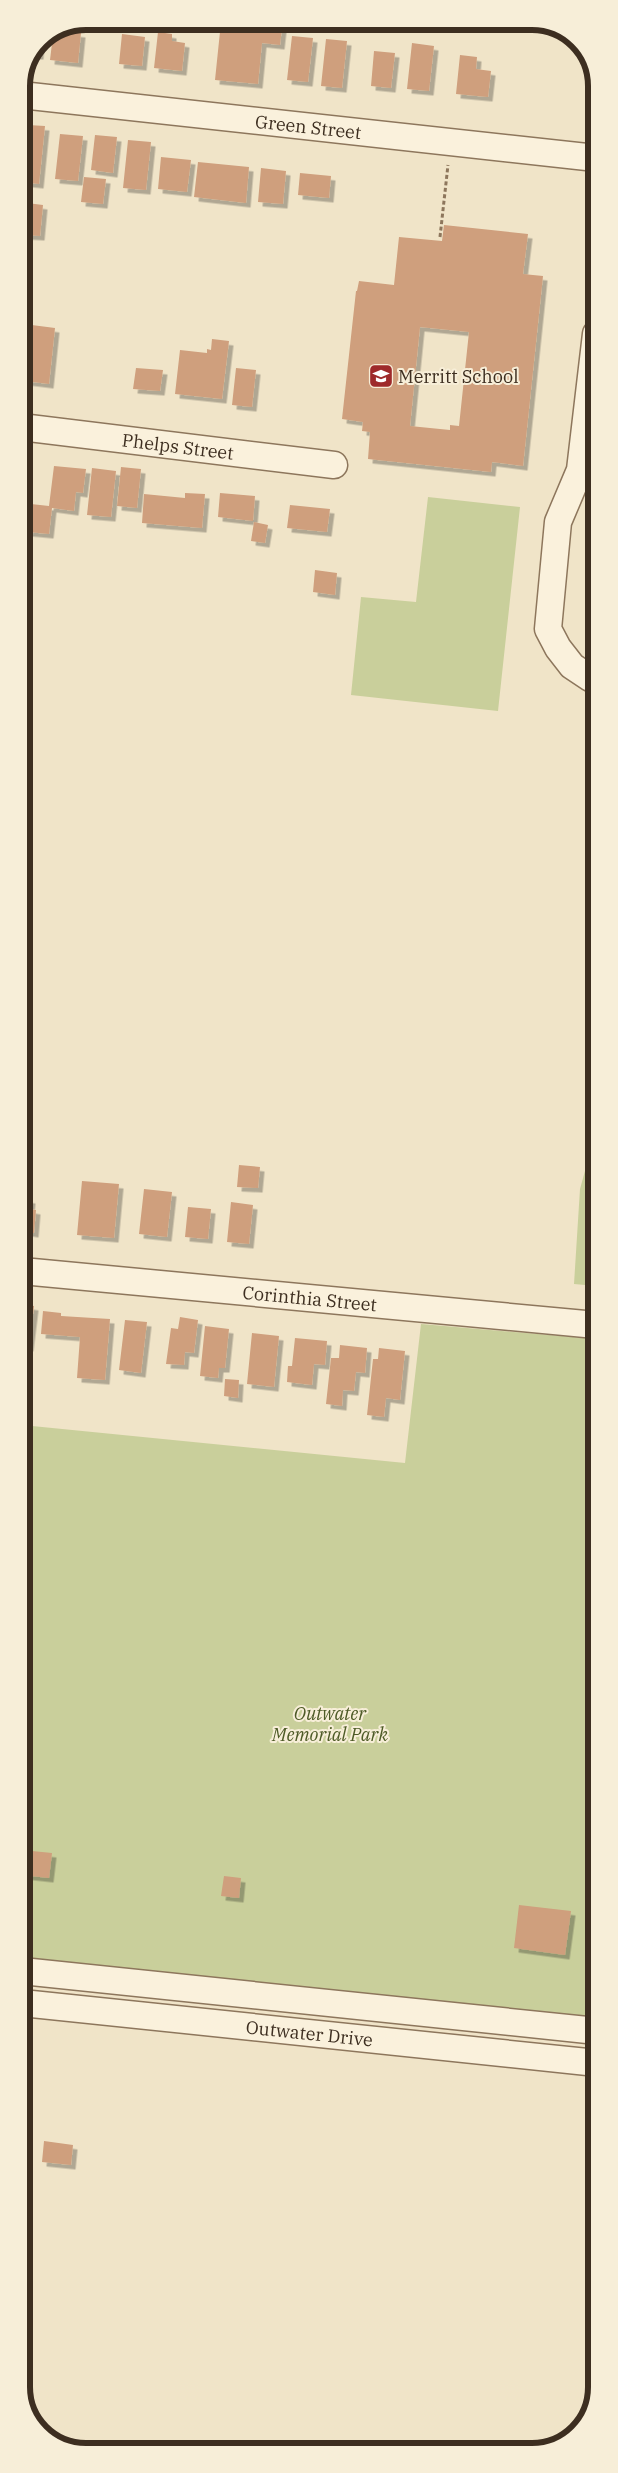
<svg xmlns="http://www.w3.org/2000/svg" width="618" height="2473" font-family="'IBM Plex Serif',serif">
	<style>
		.green { fill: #c9cf9b }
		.building { fill: #cf9f7d; fill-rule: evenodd; filter: url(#shadow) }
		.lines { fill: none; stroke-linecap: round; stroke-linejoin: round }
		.minor-casing { stroke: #8d765c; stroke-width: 29 }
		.path { stroke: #8d765c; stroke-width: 3; stroke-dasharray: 4 2.5; stroke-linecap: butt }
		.minor { stroke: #faf1dc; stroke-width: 26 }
		.labels { text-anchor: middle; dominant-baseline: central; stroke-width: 4; stroke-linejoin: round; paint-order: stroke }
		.street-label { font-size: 18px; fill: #3d2e20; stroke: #f7eed8 }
		.poi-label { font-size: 18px; fill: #3d2e20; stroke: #f7eed8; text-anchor: start }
		.park-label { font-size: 18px; font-style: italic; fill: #4d5a26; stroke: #f7eed8 }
		.rim { fill: none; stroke: #3d2e20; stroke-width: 6 }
	</style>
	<defs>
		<filter id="shadow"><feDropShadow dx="4.5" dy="4.5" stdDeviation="0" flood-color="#0004"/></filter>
	</defs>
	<rect width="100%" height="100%" fill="#f0e4c8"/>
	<path class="green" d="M428 497 520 507 498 711 351 695 361 597 416 602Z
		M596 811V873L587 872Z
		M596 1131V1286L574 1284 580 1189Z
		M421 1324 596 1339 597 2018 22 1958V1425L405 1463Z"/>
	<path class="building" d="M221 22 282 28 280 45 262 43 258 84 215 80Z
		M62 31 81 33 78 63 50 60 53 35Z
		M158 32 172 34V41L185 43 182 71 154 68Z
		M122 34 145 37 142 66 119 64Z
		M292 36 313 38 308 82 287 80Z
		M326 39 347 41 342 88 321 86Z
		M40 41 39 55H34Z
		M412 43 434 46 429 91 407 89Z
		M374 51 395 53 391 88 371 86Z
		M460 55 477 57 476 69 491 71 488 97 456 94Z
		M28 125 45 126 39 184 21 182Z
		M60 134 83 136 78 181 55 179Z
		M95 135 117 137 113 173 91 170Z
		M128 140 151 142 146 190 123 188Z
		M161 157 191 160 187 192 158 189Z
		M198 162 249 167 246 203 194 197Z
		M261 168 286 171 283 204 258 202Z
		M300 173 331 176 329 198 298 195Z
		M84 177 106 179 103 204 81 202Z
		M27 203 43 205 40 236 24 235Z
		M444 225 528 234 523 274 543 276 523 466 492 462 491 472 368 459 370 432 362 431 363 422 342 419 356 291H357L359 281 394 285 399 237 442 241ZM420 327 469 332 459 426 450 425V430L410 426Z
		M24 324 55 328 49 384 25 381 28 353H21Z
		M212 339 229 341 222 399 175 394 180 350 207 353V349L211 350Z
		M136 368 163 370 160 391 133 389Z
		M236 368 256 370 252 407 232 405Z
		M54 466 86 469 83 493 76 492 74 511 52 508 49 534 28 532 31 504 49 506Z
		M121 467 141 469 137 508 117 506Z
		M92 468 116 471 111 517 87 515Z
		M185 493 205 494 202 528 142 523 144 494 185 498Z
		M220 493 255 496 253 521 218 517Z
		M290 505 330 509 327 532 287 528Z
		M254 522 268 525 265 543 251 541Z
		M315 570 337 573 335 595 313 592Z
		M239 1165 260 1167 258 1188 237 1187Z
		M82 1181 119 1184 114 1238 77 1235Z
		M144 1189 172 1192 167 1237 139 1234Z
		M22 1198 31 1199 30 1209 36 1210 34 1233 22 1231Z
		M231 1202 253 1205 249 1244 227 1242Z
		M188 1207 211 1209 208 1239 185 1237Z
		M22 1304 34 1306 29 1347 22 1346Z
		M43 1311 61 1313V1316L110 1319 105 1380 77 1378 80 1337 41 1334Z
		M180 1317 198 1320 194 1353 185 1352 184 1365 166 1364 171 1328 178 1329Z
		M125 1320 147 1322 141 1373 119 1370Z
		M205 1326 229 1329 225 1368H219L218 1378 200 1376Z
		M252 1333 279 1336 274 1387 247 1384Z
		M295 1338 327 1341 325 1365 314 1364 312 1385 287 1382 288 1366H292Z
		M340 1345 367 1348 365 1373 356 1372 354 1391 343 1390 342 1406 326 1404 331 1358H339Z
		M379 1348 405 1351 400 1400 386 1398 384 1417 367 1415 373 1359H378Z
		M225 1379 239 1380 238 1398 224 1396Z
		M22 1850 52 1853 49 1878 22 1875Z
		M224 1876 241 1878 239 1898 221 1896Z
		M519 1905 571 1911 565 1955 514 1948Z
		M44 2141 73 2145 71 2165 42 2162Z"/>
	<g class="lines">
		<defs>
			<g id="minor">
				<path id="s1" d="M21 95 596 158"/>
				<path d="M596 334 580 470 558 522 548 629 558 648 572 666 590 678 596 679"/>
				<path id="s2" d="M21 427 334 465"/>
				<path id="s3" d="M22 1271 596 1325"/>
				<path d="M22 1971 597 2031"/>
				<path id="s4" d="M22 2003 597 2063"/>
			</g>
		</defs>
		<use href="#minor" class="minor-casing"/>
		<path class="path" d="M440 237 448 165"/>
		<use href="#minor" class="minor"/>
	</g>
	<defs>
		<symbol id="school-square" viewBox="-11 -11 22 22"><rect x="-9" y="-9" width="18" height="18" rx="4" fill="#9e2a2b" stroke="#f7eed8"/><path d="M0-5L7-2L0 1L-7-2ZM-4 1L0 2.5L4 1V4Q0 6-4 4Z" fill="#fff"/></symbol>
	</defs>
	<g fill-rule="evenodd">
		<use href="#school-square" x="367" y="362" width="28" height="28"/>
	</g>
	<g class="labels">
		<g class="street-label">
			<text stroke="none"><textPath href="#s1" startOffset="289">Green Street</textPath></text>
			<text stroke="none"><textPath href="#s2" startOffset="158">Phelps Street</textPath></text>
			<text stroke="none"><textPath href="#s3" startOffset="289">Corinthia Street</textPath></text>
			<text stroke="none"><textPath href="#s4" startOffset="289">Outwater Drive</textPath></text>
		</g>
		<g class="poi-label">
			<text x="398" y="376">Merritt School</text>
		</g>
		<g class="park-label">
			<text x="330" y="1713">Outwater<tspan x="330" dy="21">Memorial Park</tspan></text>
		</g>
	</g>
	<path d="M0 0H618V2473H0ZM86 30H532A56 56 0 0 1 588 86V2387A56 56 0 0 1 532 2443H86A56 56 0 0 1 30 2387V86A56 56 0 0 1 86 30Z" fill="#f7eed8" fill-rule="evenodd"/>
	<path class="rim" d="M86 30H532A56 56 0 0 1 588 86V2387A56 56 0 0 1 532 2443H86A56 56 0 0 1 30 2387V86A56 56 0 0 1 86 30Z"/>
</svg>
